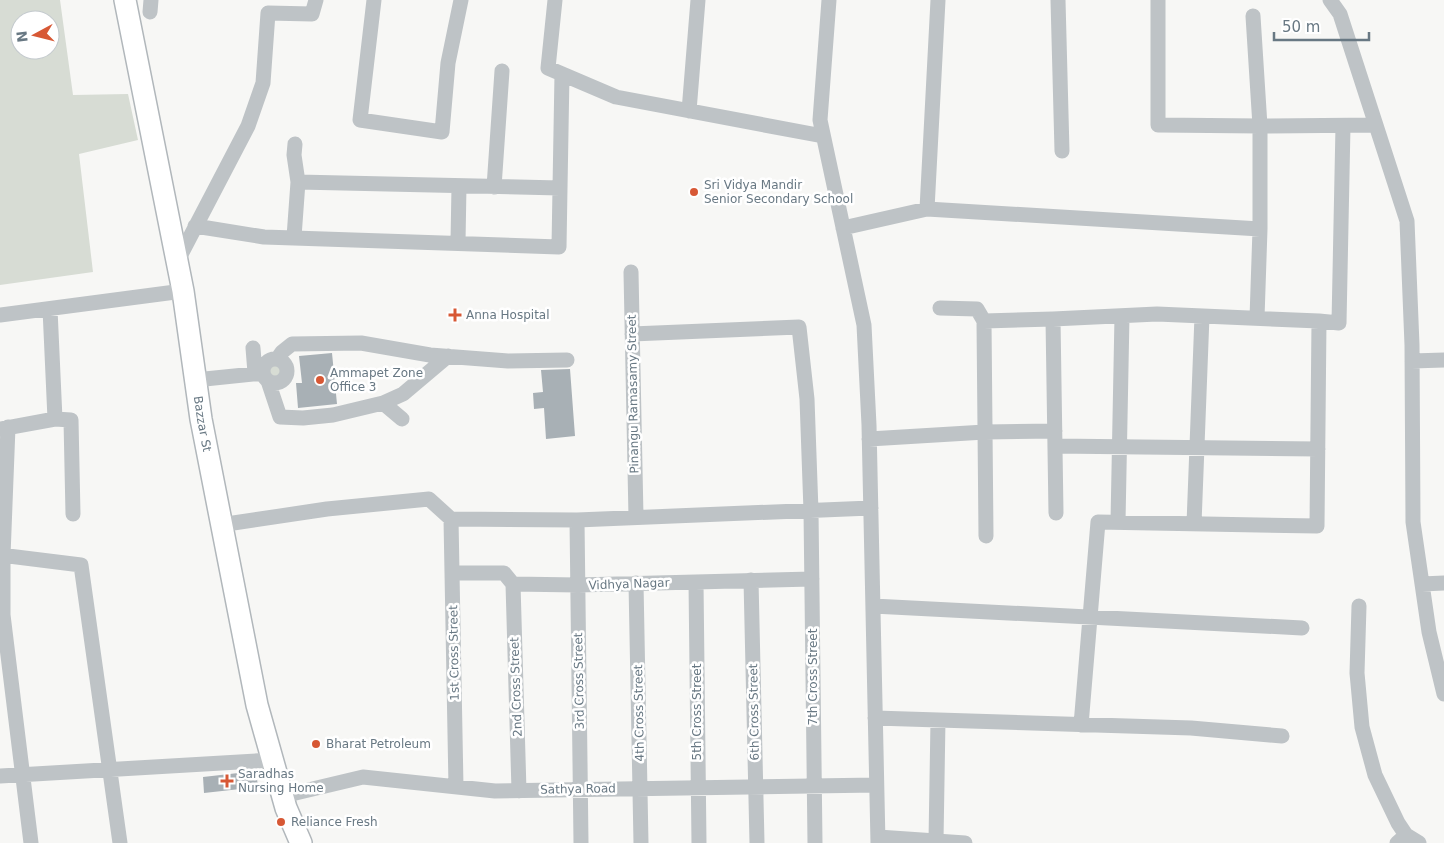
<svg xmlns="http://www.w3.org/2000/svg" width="1444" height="843" font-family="'DejaVu Sans',sans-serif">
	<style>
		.green { fill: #d7dcd4; fill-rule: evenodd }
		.building { fill: #a8b0b5 }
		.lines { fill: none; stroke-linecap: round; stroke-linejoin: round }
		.secondary-casing { stroke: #b1b7bb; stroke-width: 24 }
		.minor { stroke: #bec3c6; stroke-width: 15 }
		.secondary { stroke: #fff; stroke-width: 21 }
		.poi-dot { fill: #d75835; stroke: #fff; stroke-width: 2 }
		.labels { text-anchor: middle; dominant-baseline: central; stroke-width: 5; stroke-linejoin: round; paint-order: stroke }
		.poi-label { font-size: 12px; fill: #687883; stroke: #fff; text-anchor: start }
		.street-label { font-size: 12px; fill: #687883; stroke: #fff }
	</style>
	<rect width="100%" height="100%" fill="#f7f7f5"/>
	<path class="green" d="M0 0H60L73 95 128 94 138 140 79 154 93 272 0 285ZM20 20H50V50H20Z
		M268 371a8 8 0 1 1 16 0a8 8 0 1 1-16 0Z"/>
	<path class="building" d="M332 353 337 404 298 408 296 383H302L299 356Z
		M570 369 575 436 546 439 544 408 534 409 533 393 543 392 541 370Z
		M256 771 258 787 204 793 203 777Z"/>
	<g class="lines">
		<defs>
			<g id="secondary">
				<path id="s1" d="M125 0 183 291 201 419 257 705 286 808 301 843"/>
			</g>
		</defs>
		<use href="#secondary" class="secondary-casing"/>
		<path class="minor" d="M374 0 360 120 442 132 448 63 461 0
			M555 0 548 68 616 97 823 136
			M829 0 820 120 864 325 869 425 878 843
			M1058 0 1062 151
			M1158 0V125L1260 126V229
			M1330 0 1340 14 1407 221 1412 345 1413 522 1429 632 1444 694
			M150 12 151 0
			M1253 16 1260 126 1376 125
			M689 111 698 0
			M295 144 294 155 298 182
			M494 187 502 71
			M560 188 562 74
			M927 209 938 0
			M195 226 264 237 559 247 560 188 298 182 294 237
			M843 228 927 209 1260 229 1257 318
			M458 242 459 186
			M177 262 248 126 263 83 268 13 312 14 316 0
			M631 272 636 517
			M940 308 977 309 984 321
			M0 315 183 291
			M1053 319 1056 513
			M632 334 799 327 807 399 811 511 815 843
			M253 348 255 373
			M263 371a12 12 0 1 1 24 0a12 12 0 1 1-24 0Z
			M277 359 282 352 292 344 361 343 430 355 508 361 567 360
			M1412 361 1444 360
			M195 380 263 373
			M268 381 280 417 303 418 333 415 383 403 403 394 448 356
			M383 403 402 419
			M55 419 71 420 73 514
			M8 427 3 556V615L31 843
			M0 429 55 419 50 309
			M869 439 985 432 1055 431
			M1055 446 1318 449
			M451 519 456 787
			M577 520 581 843
			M1118 522 1122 316
			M1194 524 1202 316
			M220 525 327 509 429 499 451 519 577 520 871 508
			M986 536 984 321 1053 319 1157 314 1319 321 1339 323 1343 126
			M0 555 81 565 120 843
			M452 573H504L513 584 578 585 812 579
			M751 580 757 843
			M696 582 699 843
			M636 583 641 843
			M513 584 519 791
			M1422 584 1444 583
			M873 606 1302 628
			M1359 606 1357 673 1362 727 1375 775 1398 823 1406 835
			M875 718 1191 728 1282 736
			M1081 725 1098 522 1317 526 1319 321
			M0 776 273 760
			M283 796 363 777 495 791 876 785
			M878 837 965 843
			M936 841 938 720
			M1397 843 1406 835 1419 843"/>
		<use href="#secondary" class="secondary"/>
	</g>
	<g class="poi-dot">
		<circle cx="694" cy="192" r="5"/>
		<path d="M452.5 307.5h5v5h5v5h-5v5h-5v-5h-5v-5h5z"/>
		<circle cx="320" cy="380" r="5"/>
		<circle cx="316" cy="744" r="5"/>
		<path d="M224.5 773.5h5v5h5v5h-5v5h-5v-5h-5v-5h5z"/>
		<circle cx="281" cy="822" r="5"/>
	</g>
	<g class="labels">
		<g class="poi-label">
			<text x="704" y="185">Sri Vidya Mandir<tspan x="704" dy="14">Senior Secondary School</tspan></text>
			<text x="466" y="315">Anna Hospital</text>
			<text x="330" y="373">Ammapet Zone<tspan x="330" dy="14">Office 3</tspan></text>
			<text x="326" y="744">Bharat Petroleum</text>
			<text x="238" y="774">Saradhas<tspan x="238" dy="14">Nursing Home</tspan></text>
			<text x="291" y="822">Reliance Fresh</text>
		</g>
		<g class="street-label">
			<text transform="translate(633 394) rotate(-91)">Pinangu Ramasamy Street</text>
			<text stroke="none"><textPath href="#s1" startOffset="431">Bazzar St</textPath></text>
			<text transform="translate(629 584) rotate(-2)">Vidhya Nagar</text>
			<text transform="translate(454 653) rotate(-91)">1st Cross Street</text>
			<text transform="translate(813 677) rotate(-90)">7th Cross Street</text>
			<text transform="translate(579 681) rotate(-91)">3rd Cross Street</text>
			<text transform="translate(516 687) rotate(-92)">2nd Cross Street</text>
			<text transform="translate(697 712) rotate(-90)">5th Cross Street</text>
			<text transform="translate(754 712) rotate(-91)">6th Cross Street</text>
			<text transform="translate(639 713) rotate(-91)">4th Cross Street</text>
			<text transform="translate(578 789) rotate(-1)">Sathya Road</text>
		</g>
	</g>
	<g transform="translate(35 35) rotate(263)"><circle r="24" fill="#ffffff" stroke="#c3c9cd"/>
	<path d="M0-4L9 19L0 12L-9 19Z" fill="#d75835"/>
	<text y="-8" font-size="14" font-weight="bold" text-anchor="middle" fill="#687883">N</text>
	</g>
	<path d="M1274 32v8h95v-8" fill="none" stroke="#687883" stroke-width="2.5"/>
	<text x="1282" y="32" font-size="15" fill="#687883" stroke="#ffffff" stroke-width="4" paint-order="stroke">50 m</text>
</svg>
